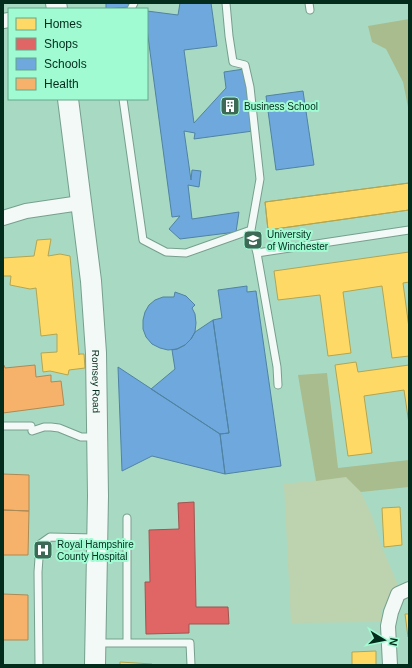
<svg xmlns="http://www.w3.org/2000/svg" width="412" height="668" font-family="Arial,sans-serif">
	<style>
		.green { fill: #bdd2af }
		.forest { fill: #a9bc8d }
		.homes { fill: #ffd966; stroke: #b3a550 }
		.shops { fill: #e06666; stroke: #9e5550 }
		.schools { fill: #6fa8dc; stroke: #4f83a3 }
		.health { fill: #f6b26b; stroke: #ad8a54 }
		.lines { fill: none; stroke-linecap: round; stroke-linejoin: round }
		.lane-casing { stroke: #769f8e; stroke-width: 9 }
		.street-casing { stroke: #769f8e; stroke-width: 16 }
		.secondary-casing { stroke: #769f8e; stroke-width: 22 }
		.lane { stroke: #f2f9f6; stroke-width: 7 }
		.street { stroke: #f2f9f6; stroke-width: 14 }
		.secondary { stroke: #f2f9f6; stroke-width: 20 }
		.labels { text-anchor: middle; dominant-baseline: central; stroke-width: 4; stroke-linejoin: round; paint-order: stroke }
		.poi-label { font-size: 10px; fill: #032c1d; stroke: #a1fbd2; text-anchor: start }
		.street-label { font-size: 10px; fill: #032c1d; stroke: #a1fbd2 }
	</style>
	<rect width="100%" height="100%" fill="#a8dac3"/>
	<path class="green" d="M346 477 361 492 372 516 382 547 400 590 382 609 381 622 291 623 284 484Z"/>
	<path class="forest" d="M409 19V112L403 82 386 49 372 42 368 26Z
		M327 373 338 468 409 460V487L361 492 346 477 316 481 298 375Z"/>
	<path class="homes" d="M409 183V210L268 230 265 202Z
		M409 183V210L268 230 265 202Z
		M51 239 48 256 60 254 70 256 79 355V354H84L85 368 69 370 68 375 50 371 43 372 41 353 57 352V334L41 336 36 288 30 289 10 285 11 276H3V258L34 256 37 240Z
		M409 252V282L403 283 409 328V356L392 358 382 286 343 292 351 353 328 356 320 295 278 300 274 271Z
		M356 362 358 372 409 365V424L404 390 364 396 372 453 348 456 335 365Z
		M400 507 402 545 384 547 382 508Z
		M405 614H409V636L408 637Z
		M376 651V665H352V652Z
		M120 662 152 664V665H120Z"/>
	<path class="shops" d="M194 502 196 607H228L229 624H189V633L146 634 145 582H150L149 530 179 529 178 503Z"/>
	<path class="schools" d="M106 3H128L129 7 106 9Z
		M180 3H211L217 46 184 50 194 123 226 88 224 72 244 69 253 131 194 139 195 133 184 131 191 180 192 170 201 171 199 187 188 185 192 219 239 212 236 232 180 239 169 229 180 216 172 217 147 29V11L178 15Z
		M303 91 314 165 276 170 266 96Z
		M247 286V292L256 291 281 466 225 474 220 434 229 433 213 320 222 318 218 290Z
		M175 292 186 296 195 305 192 308 195 314 196 323 195 332 191 339 185 345 177 349 168 350 160 348 152 344 146 337 143 329V320L145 312 149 305 155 300 163 297H174Z
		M213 320 229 433 220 434 151 389 175 369 172 350 177 349 185 345 191 339 195 332Z
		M118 367 220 434 225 474 152 456 122 471Z"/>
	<path class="health" d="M4 365 5 368 35 365 36 377 51 375V382L61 381 64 405 3 413V366Z
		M3 474 29 475V511L3 510Z
		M3 510 29 511 28 555H3Z
		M3 594 28 595V640H3Z"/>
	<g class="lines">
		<defs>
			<path id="lane" d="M309 3 310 10
				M131 9 134 3
				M123 99 143 240 166 252 186 253 251 230 260 179 250 87 245 65 233 62 229 36 226 3
				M251 230 257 253 277 367 278 385
				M257 253 409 230
				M3 426H31
				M32 431 44 427H51L59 428 81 437H95
				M127 518V643
				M97 643H190L191 665
				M39 665 38 572 40 544 50 537 95 538"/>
			<path id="street" d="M3 21 9 20
				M3 218 26 211 80 203
				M390 665 388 626 391 612 398 594 409 589"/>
			<g id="secondary">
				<path d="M56 3 57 9"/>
				<path id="s1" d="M68 99 91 281 96 353 98 496 95 665"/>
			</g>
		</defs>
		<use href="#lane" class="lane-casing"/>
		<use href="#street" class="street-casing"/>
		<use href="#secondary" class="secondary-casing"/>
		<use href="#lane" class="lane"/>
		<use href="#street" class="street"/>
		<use href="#secondary" class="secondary"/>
	</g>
	<defs>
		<symbol id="building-square" viewBox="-11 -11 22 22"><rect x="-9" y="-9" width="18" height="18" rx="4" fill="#3d6957" stroke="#a1fbd2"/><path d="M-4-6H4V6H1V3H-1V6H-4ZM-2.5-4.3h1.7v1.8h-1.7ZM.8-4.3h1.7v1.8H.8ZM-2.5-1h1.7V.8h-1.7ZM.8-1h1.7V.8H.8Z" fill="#fff"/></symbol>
		<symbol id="university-square" viewBox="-11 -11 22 22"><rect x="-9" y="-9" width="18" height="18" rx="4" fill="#3d6957" stroke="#a1fbd2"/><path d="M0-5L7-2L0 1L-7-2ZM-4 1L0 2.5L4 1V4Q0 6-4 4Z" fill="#fff"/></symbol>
		<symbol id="hospital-square" viewBox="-11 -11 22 22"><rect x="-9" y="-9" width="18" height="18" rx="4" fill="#3d6957" stroke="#a1fbd2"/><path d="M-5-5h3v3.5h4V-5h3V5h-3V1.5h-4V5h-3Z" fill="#fff"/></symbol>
	</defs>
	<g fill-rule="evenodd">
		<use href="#building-square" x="219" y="95" width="22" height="22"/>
		<use href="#university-square" x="242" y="229" width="22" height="22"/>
		<use href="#hospital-square" x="32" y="539" width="22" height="22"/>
	</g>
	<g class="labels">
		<g class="poi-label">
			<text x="244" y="106">Business School</text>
			<text x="267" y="234">University<tspan x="267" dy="12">of Winchester</tspan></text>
			<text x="57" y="544">Royal Hampshire<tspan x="57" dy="12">County Hospital</tspan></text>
		</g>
		<g class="street-label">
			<text stroke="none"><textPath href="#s1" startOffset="284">Romsey Road</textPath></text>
		</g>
	</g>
	<rect width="412" height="668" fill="none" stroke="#032c1d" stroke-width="8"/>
	<rect x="8" y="8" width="140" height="92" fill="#a1fbd2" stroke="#62a88a"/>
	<rect x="16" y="18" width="20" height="12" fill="#ffd966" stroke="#62a88a"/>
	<text x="44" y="28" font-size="12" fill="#032c1d">Homes</text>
	<rect x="16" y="38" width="20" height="12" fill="#e06666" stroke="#62a88a"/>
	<text x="44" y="48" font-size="12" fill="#032c1d">Shops</text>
	<rect x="16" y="58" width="20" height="12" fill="#6fa8dc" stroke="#62a88a"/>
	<text x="44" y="68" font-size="12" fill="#032c1d">Schools</text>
	<rect x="16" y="78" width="20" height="12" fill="#f6b26b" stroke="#62a88a"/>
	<text x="44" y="88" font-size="12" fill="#032c1d">Health</text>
	<g transform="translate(384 640) rotate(100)" stroke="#a1fbd2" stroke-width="3" paint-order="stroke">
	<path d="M0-3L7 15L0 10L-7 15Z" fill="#032c1d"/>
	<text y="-6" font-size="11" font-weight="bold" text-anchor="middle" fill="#032c1d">N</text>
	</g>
</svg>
